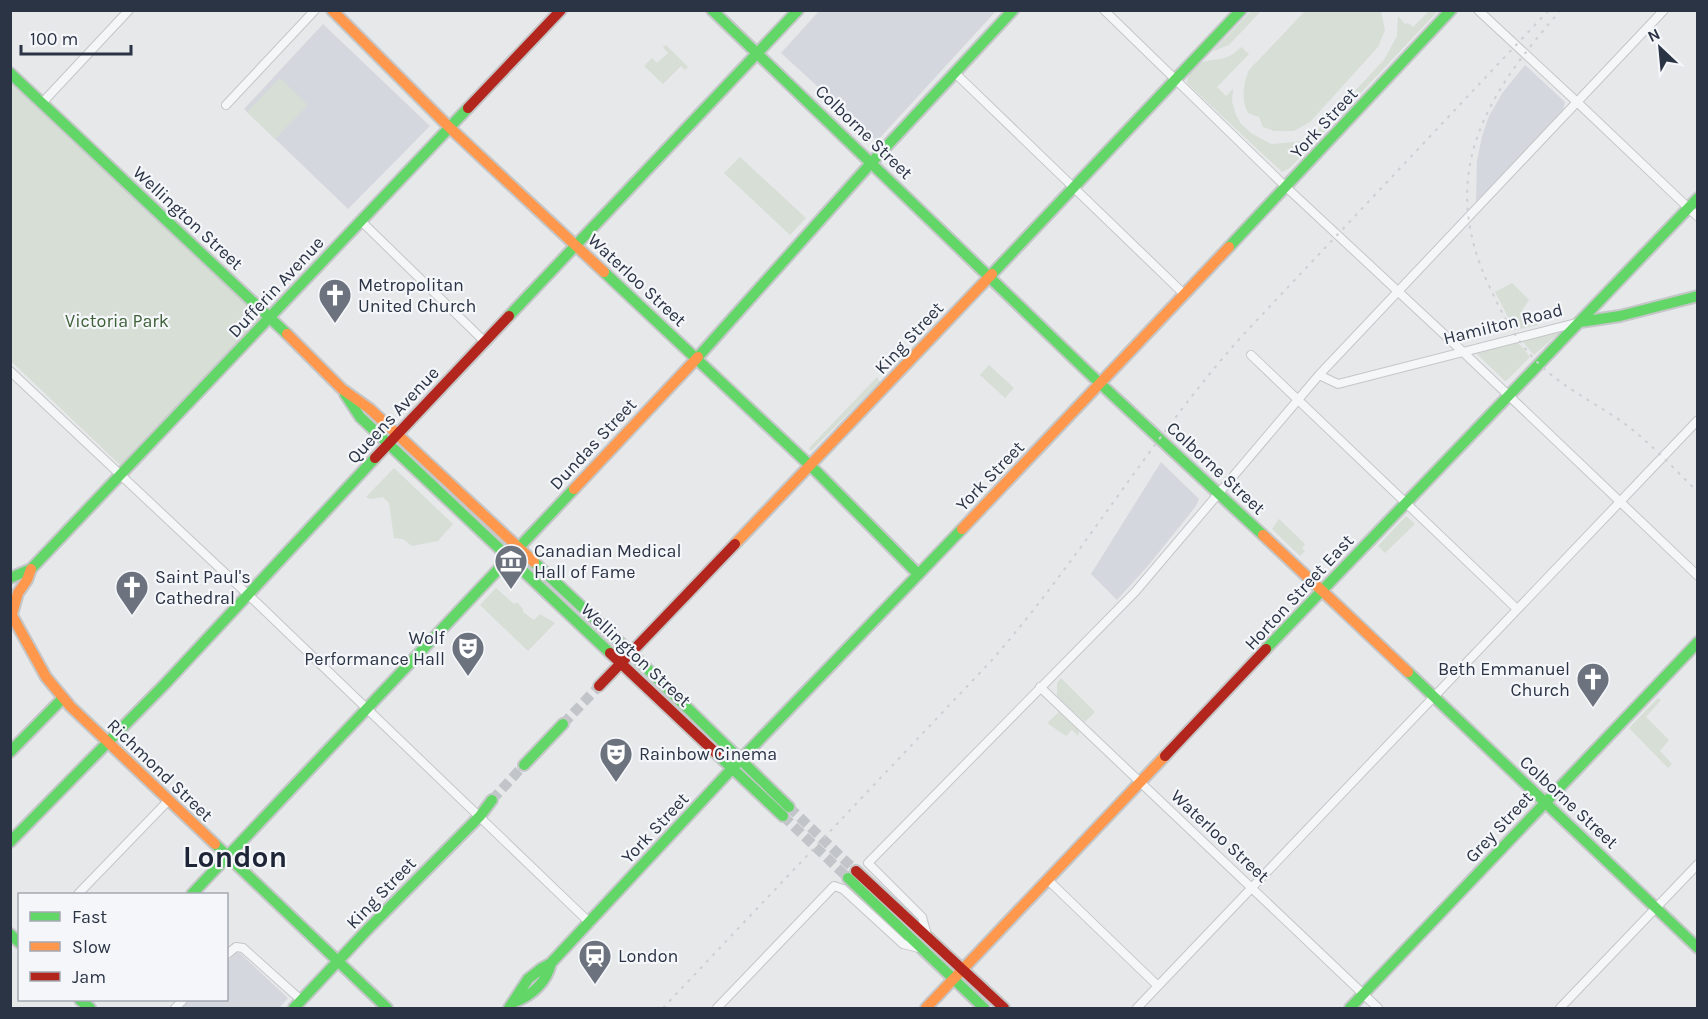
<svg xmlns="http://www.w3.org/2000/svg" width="1708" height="1019" font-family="Karla,sans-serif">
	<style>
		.built { fill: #d4d7dd }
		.green { fill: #d6ded6 }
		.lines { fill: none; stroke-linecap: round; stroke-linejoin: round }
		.secondary-tunnel { stroke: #c1c4c9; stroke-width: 10; stroke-dasharray: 10 5; stroke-linecap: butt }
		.street-casing { stroke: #c4c6c8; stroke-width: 10 }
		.fast-casing { stroke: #c4c6c8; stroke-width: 14 }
		.slow-casing { stroke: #c4c6c8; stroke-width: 14 }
		.jam-casing { stroke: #c4c6c8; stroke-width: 14 }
		.street { stroke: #f5f6f7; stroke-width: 8 }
		.fast { stroke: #63d668; stroke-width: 10 }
		.slow { stroke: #ff974d; stroke-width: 10 }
		.jam { stroke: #b3261e; stroke-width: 10 }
		.rail { stroke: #cecfd2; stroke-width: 2; stroke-dasharray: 3 6; stroke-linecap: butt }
		.labels { text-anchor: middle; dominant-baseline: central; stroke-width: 4.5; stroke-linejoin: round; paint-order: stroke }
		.street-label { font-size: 18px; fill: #2b3445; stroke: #f4f6f9 }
		.poi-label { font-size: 18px; fill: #2b3445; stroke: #f4f6f9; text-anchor: start }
		.park-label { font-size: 18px; fill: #3f6138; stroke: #f4f6f9 }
		.town-label { font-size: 30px; font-weight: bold; fill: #1d2536; stroke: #f4f6f9 }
	</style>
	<rect width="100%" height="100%" fill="#e6e8ea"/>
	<path class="built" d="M819 11V10L996 11 877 141 781 53Z
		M323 24 430 126 348 209 244 109Z
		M1525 65 1565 102 1563 110 1476 203 1477 161 1482 136 1489 116 1503 92Z
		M1161 462 1199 499 1196 506 1147 567 1117 600 1091 574Z
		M236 953H240L288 998 279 1008H181L189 1000H226L227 962Z"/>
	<path class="green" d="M1430 10 1438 11 1290 168 1282 172 1187 83C1187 76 1193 65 1200 63 1217 57 1226 63 1241 47L1249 54 1217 87 1226 96 1233 89 1232 102 1236 115 1241 124 1251 133 1271 144 1296 142 1305 139 1315 133 1384 60 1397 36 1398 16 1405 24 1408 23 1413 27Z
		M1251 11H1261L1229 45 1213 51Z
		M1305 11H1381L1385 30 1378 47 1310 122 1294 131H1274L1263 127 1259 117 1248 113C1241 99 1243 84 1249 70Z
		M666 45 688 67 685 70 681 66 663 84 644 66 652 58 657 63 668 53 663 47Z
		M280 78 308 105 275 139 247 112Z
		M11 79 261 318 120 465 11 361Z
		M740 157 806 218 790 235 724 173Z
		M1512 283 1529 300 1522 310 1538 325 1515 330 1495 292Z
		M1562 330 1534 355 1521 340Z
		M1517 341 1530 357 1507 380 1505 381 1476 353 1478 351Z
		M989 365 1014 388 1005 398 980 375Z
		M877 377 880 382 812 450H809L810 447Z
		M394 468 453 524 438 541 412 546 403 539 394 538 389 503 383 497 370 499 366 497Z
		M1406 516 1415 524 1385 553 1378 546Z
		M1279 519 1305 544 1302 548 1305 551 1300 556 1272 529Z
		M496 588 514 604 517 602 523 609V612L534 620 540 614 555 623 528 651 480 605Z
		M1061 678 1095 712 1085 722 1057 696V683Z
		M1658 698 1661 700 1646 717 1669 740 1660 751 1672 764 1668 768 1629 728Z
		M1059 712 1079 731 1078 736 1072 730 1066 736 1047 723Z"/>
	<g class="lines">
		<path class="secondary-tunnel" d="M563 724 599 686
			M492 800 524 765
			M789 807 856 871
			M783 816 848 878"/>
		<defs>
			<path id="street" d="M1104 10 1286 187 1462 351 1698 576
				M1478 10 1577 102 1698 217
				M955 73 1185 295
				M42 103 129 10
				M226 105 315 10
				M361 221 485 342
				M1251 355 1517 609
				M10 371 258 604 590 923
				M1319 375 1338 384 1580 322
				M1040 687 1378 1008
				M1048 880 1158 986
				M78 894 168 801
				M927 935 922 917 868 863 1135 592 1319 375 1664 10
				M226 955 236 947 243 948 301 1000
				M175 1008 183 1000
				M717 1008 834 886 843 889 903 944 919 948
				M1137 1008 1698 420
				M1560 1008 1698 864"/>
			<path id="fast" d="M712 10 1090 374 1263 535
				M10 73 287 334
				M1229 247 1451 10
				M604 272 818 473 918 574
				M992 274 1241 10
				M509 316 798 10
				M1580 322 1620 316 1698 296
				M698 357 872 162 1013 10
				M345 394 360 417 610 653
				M534 562 630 652 789 807
				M10 578 31 569 468 108
				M1266 649 1698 198
				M1408 672 1698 948
				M10 752 63 698
				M718 755 783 816
				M524 765 563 724
				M10 842 165 684 375 458
				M215 844 387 1008
				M848 878 984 1008
				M192 894 574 489
				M10 934 20 943
				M80 1000 90 1008
				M515 1002C532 995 547 982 551 963
				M294 1008 368 929 480 816 492 800
				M509 1008 528 979 542 968 551 963 740 760 962 529
				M1350 1008 1698 642"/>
			<path id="slow" d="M332 10 450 128 604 272
				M287 334 342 389 370 409 534 562
				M574 489 698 357
				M962 529 1229 247
				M1263 535 1408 672
				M735 544 992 274
				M10 612 46 677 70 706 215 844
				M12 614 18 593 27 580 31 569
				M926 1008 1165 756"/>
			<path id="jam" d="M468 108 561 10
				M375 458 509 316
				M610 653 718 755
				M599 686 735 544
				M1165 756 1266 649
				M856 871 1004 1008"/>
		</defs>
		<use href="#street" class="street-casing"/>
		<use href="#fast" class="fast-casing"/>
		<use href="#slow" class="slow-casing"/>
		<use href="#jam" class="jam-casing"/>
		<use href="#street" class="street"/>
		<use href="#fast" class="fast"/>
		<use href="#slow" class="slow"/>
		<use href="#jam" class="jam"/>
		<path class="rail" d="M1561 10C1485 96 1436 174 1490 288 1503 316 1517 342 1539 364 1563 387 1593 402 1621 421 1649 441 1673 468 1698 492
			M663 1008 992 660C1082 557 1151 438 1242 336L1549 10"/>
	</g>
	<defs>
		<symbol id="church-pin" viewBox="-11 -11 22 30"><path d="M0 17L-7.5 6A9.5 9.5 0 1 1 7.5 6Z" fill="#6c737f" stroke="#f4f6f9"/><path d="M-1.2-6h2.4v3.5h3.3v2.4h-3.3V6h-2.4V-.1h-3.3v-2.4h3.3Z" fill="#fff"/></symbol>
		<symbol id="museum-pin" viewBox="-11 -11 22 30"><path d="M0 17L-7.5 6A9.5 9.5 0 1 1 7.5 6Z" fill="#6c737f" stroke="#f4f6f9"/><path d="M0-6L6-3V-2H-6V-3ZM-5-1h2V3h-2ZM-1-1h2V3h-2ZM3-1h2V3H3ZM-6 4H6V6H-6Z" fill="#fff"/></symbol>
		<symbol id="theatre-pin" viewBox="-11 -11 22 30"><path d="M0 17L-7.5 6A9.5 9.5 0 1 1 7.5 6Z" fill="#6c737f" stroke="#f4f6f9"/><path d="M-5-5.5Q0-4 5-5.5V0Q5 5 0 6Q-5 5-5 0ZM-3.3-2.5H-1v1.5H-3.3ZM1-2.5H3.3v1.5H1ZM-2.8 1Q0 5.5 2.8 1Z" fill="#fff"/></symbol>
		<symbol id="station-pin" viewBox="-11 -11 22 30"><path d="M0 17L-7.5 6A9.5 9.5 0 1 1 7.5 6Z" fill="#6c737f" stroke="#f4f6f9"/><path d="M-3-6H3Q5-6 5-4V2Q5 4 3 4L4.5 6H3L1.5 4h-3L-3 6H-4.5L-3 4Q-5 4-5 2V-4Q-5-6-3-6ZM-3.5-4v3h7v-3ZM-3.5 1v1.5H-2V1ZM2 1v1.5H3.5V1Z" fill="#fff"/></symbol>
	</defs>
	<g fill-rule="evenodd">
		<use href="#church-pin" x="316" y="276" width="38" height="52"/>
		<use href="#museum-pin" x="492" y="542" width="38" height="52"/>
		<use href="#church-pin" x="113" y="568" width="38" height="52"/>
		<use href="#theatre-pin" x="449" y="629" width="38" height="52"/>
		<use href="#church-pin" x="1574" y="660" width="38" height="52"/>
		<use href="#theatre-pin" x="597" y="735" width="38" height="52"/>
		<use href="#station-pin" x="576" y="937" width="38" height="52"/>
	</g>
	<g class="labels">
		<g class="street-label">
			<text transform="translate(1324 123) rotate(-47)">York Street</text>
			<text transform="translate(864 132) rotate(44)">Colborne Street</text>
			<text transform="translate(188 218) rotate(43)">Wellington Street</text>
			<text transform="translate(637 280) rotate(43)">Waterloo Street</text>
			<text transform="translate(276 287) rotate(-47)">Dufferin Avenue</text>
			<text transform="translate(1503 324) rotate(-14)">Hamilton Road</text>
			<text transform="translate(909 338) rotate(-47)">King Street</text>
			<text transform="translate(393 415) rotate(-47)">Queens Avenue</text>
			<text transform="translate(593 444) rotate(-47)">Dundas Street</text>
			<text transform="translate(1216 468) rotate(43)">Colborne Street</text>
			<text transform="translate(990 476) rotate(-46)">York Street</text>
			<text transform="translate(1299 592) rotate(-47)">Horton Street East</text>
			<text transform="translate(636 655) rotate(43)">Wellington Street</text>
			<text transform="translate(160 770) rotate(44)">Richmond Street</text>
			<text transform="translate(1569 802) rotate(43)">Colborne Street</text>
			<text transform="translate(1499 827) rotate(-47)">Grey Street</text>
			<text transform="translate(655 828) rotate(-47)">York Street</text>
			<text transform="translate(1220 836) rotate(43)">Waterloo Street</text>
			<text transform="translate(381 893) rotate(-46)">King Street</text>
		</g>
		<g class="poi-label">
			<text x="358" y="285">Metropolitan<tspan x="358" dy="21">United Church</tspan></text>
			<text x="534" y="551">Canadian Medical<tspan x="534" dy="21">Hall of Fame</tspan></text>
			<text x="155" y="577">Saint Paul's<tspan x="155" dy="21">Cathedral</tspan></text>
			<text x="445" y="638" text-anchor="end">Wolf<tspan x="445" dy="21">Performance Hall</tspan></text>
			<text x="1570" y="669" text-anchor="end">Beth Emmanuel<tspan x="1570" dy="21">Church</tspan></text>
			<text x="639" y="754">Rainbow Cinema</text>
			<text x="618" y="956">London</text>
		</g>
		<g class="park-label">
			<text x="117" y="321">Victoria Park</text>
		</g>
		<g class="town-label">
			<text x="235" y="857">London</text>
		</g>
	</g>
	<rect width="1708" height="1019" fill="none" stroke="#2b3445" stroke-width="24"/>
	<rect x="18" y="893" width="210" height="108" fill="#f4f6f9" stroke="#a4a8b1" stroke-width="1.5"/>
	<rect x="30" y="912" width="30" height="9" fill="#63d668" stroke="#a4a8b1" stroke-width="1.5"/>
	<text x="72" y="923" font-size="18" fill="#2b3445">Fast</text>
	<rect x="30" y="942" width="30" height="9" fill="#ff974d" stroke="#a4a8b1" stroke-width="1.5"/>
	<text x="72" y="953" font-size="18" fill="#2b3445">Slow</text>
	<rect x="30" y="972" width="30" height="9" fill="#b3261e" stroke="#a4a8b1" stroke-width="1.5"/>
	<text x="72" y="983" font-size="18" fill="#2b3445">Jam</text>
	<g transform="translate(1660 48) rotate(334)" stroke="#f4f6f9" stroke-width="4.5" paint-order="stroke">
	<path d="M0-4.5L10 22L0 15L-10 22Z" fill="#2b3445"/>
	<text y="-9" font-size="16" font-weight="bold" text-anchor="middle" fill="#2b3445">N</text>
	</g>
	<path d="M21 45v9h110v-9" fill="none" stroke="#2b3445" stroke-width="3"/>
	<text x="30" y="45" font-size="18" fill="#2b3445" stroke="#f4f6f9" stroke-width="4.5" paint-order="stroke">100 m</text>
</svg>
